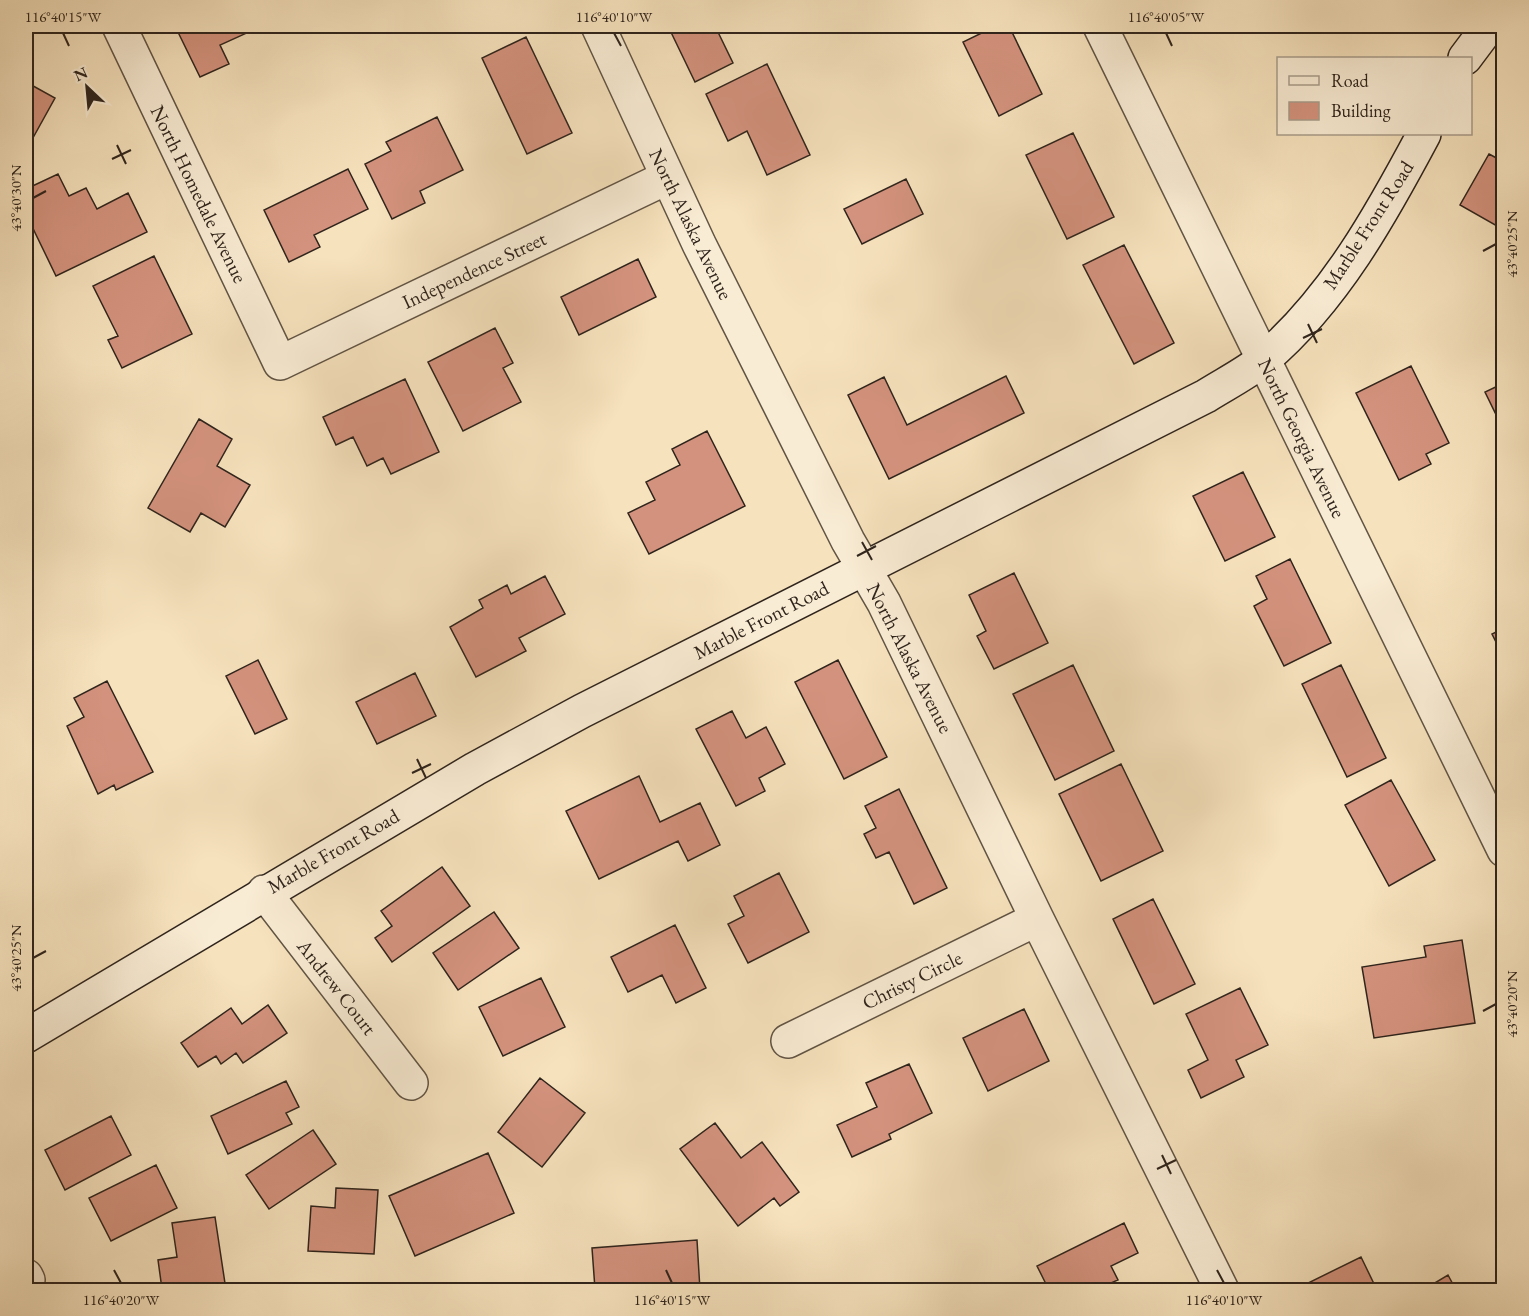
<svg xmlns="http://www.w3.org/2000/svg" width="1529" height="1316" font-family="'EB Garamond',serif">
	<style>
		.building { fill: #d3927d; stroke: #2f241c; stroke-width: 1.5 }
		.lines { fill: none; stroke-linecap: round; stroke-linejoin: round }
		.street-casing { stroke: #615444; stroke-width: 36 }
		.secondary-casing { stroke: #2f241c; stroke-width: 36 }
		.street { stroke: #f9ecd4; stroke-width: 33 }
		.secondary { stroke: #f9ecd4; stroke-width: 33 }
		.ticks { fill: none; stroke: #2f241c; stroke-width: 2 }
		.labels { text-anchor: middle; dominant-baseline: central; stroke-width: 6; stroke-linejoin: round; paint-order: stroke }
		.street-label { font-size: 20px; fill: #2f241c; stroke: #f9ecd4 }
		.neatline { fill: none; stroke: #2f241c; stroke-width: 2 }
		.ticks-label { font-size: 15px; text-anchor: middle; fill: #2f241c }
	</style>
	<rect width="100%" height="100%" fill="#f6e2bd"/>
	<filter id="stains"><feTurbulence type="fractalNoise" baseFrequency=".00333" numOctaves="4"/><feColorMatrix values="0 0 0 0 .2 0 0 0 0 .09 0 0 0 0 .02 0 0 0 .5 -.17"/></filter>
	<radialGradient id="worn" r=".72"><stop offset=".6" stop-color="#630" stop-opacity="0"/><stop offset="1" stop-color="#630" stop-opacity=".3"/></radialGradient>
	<path class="building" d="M175 26H262L220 45 229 64 200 77Z
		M668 26H715L733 63 695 82Z
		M996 26H1009L1042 94 999 116 963 42Z
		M526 37 572 133 527 154 482 58Z
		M767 64 810 155 767 175 747 131 728 141 706 94Z
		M26 82 55 98 29 145 26 143Z
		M437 117 463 170 420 191 425 203 392 219 365 164 391 151 386 142Z
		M1073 133 1114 217 1067 239 1026 155Z
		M1489 154 1504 162V230L1460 205Z
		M348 169 368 209 314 235 320 247 289 262 264 210Z
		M58 174 69 196 86 188 97 209 128 193 147 232 56 276 26 214V189Z
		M906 179 923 214 862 244 844 209Z
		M1124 245 1174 343 1134 364 1083 265Z
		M154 256 192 334 122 368 108 340 118 336 93 286Z
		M638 259 656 297 579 335 561 297Z
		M495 328 513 363 503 368 521 402 463 431 428 362Z
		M1411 366 1449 443 1426 454 1431 464 1399 480 1356 393Z
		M1006 376 1024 413 889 479 848 395 884 377 907 425Z
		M405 379 439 452 391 474 383 458 367 466 353 437 336 445 323 417Z
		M1504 383V431L1485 392Z
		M199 419 232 439 217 466 250 485 225 527 201 513 190 532 148 508Z
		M707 431 745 506 649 554 628 513 655 500 646 482 680 465 672 449Z
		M1243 472 1275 537 1225 561 1193 496Z
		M1290 559 1331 643 1284 666 1254 606 1267 599 1256 576Z
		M1014 573 1048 643 994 669 977 636 986 631 969 595Z
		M545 576 565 614 519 638 526 651 476 677 450 627 483 608 479 600 507 585 511 594Z
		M1504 628V658L1492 634Z
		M258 660 287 719 255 734 226 676Z
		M838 660 887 757 844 779 795 682Z
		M1073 665 1114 751 1055 780 1013 694Z
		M1341 665 1386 758 1347 777 1302 684Z
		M415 673 436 716 377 744 356 702Z
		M107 681 153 772 116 790 114 785 98 794 67 726 84 717 74 698Z
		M732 711 746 738 766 727 785 764 759 778 765 791 736 806 696 729Z
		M1121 764 1163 851 1101 881 1059 794Z
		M639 776 660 822 700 803 720 845 688 861 678 841 599 879 566 811Z
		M1391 780 1435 860 1389 886 1345 805Z
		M899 789 947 888 914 904 889 852 876 858 864 834 876 828 865 806Z
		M442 867 470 906 392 962 375 938 392 926 381 911Z
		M779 873 809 932 748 963 728 924 744 916 734 896Z
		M1153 899 1195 984 1154 1004 1113 919Z
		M494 912 519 948 458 990 433 953Z
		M675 925 706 988 676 1003 662 975 628 992 611 957Z
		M1462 940 1475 1023 1374 1038 1362 967 1426 957 1424 946Z
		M541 978 565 1027 503 1056 479 1007Z
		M1240 988 1268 1045 1236 1060 1244 1077 1201 1098 1188 1070 1208 1060 1186 1014Z
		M268 1005 287 1033 243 1063 236 1053 221 1064 216 1056 198 1067 181 1043 231 1008 242 1024Z
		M1024 1009 1049 1061 988 1091 963 1038Z
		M909 1064 932 1113 889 1134 891 1139 852 1157 837 1125 877 1107 866 1083Z
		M540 1078 585 1113 542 1167 498 1132Z
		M286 1081 299 1107 286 1113 292 1124 228 1154 211 1116Z
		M111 1116 131 1155 65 1190 45 1150Z
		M715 1123 741 1158 762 1142 799 1192 780 1206 774 1198 738 1226 680 1149Z
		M313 1130 336 1164 269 1209 246 1175Z
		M488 1153 514 1213 415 1256 389 1196Z
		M156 1165 177 1208 111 1241 89 1198Z
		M336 1188 378 1190 374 1254 308 1251 311 1206 335 1208Z
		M215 1217 226 1290 162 1289 158 1260 177 1257 172 1223Z
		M1124 1223 1138 1253 1111 1266 1118 1280 1095 1290H1049L1037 1266Z
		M697 1240 700 1290H652L651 1285 595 1289 592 1248Z
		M1361 1257 1377 1290H1302L1300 1287Z
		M1448 1275 1456 1290H1437L1433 1284Z"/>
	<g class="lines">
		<defs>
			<path id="street" d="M119 26 280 363 668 177
				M598 26 699 244 848 541 884 603 1037 919 1222 1290
				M1100 26 1504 850
				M264 892 411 1083
				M788 1041 1037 919
				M26 1276 28 1280"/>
			<path id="secondary" d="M1465 58 1489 26
				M26 1036 475 769 582 711 1206 396C1225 384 1247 373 1264 359 1334 300 1382 213 1424 134"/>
		</defs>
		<use href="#street" class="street-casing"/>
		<use href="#secondary" class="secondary-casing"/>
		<use href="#street" class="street"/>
		<use href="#secondary" class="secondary"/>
	</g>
	<path class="ticks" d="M63 33 69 46M614 33 621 46M1166 33 1172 46M117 145 126 164M112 159 131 150M33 198 46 191M1483 251 1496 244M1308 324 1317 343M1303 338 1322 329M862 542 872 560M857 556 876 546M417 759 426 778M412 773 431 764M33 958 46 951M1483 1011 1496 1004M1162 1155 1171 1174M1157 1169 1176 1160M114 1270 121 1283M666 1270 672 1283M1217 1270 1224 1283"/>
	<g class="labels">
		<g class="street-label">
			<text transform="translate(199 194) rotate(64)">North Homedale Avenue</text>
			<text transform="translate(691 224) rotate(64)">North Alaska Avenue</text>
			<text transform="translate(1368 225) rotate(-57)">Marble Front Road</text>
			<text transform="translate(474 270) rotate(-25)">Independence Street</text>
			<text transform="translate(1302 438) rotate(64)">North Georgia Avenue</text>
			<text transform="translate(761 620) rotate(-27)">Marble Front Road</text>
			<text transform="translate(910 658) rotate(63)">North Alaska Avenue</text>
			<text transform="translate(333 851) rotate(-30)">Marble Front Road</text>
			<text transform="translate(912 980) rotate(-26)">Christy Circle</text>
			<text transform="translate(337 987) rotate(52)">Andrew Court</text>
		</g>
	</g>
	<rect width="1529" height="1316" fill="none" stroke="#f6e2bd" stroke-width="66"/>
	<rect x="1277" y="57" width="195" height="78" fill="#f9ecd4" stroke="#a89c8a" stroke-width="1.5"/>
	<rect x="1289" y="76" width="30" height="9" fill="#f9ecd4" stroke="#a89c8a" stroke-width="1.5"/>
	<text x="1331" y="87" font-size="18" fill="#2f241c">Road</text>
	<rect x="1289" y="102" width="30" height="18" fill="#d3927d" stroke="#a89c8a" stroke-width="1.5"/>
	<text x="1331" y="117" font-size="18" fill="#2f241c">Building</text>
	<g transform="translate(87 87) rotate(334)" stroke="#f9ecd4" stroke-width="4.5" paint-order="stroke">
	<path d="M0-4.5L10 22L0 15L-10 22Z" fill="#2f241c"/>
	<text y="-9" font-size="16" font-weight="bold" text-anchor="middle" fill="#2f241c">N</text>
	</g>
	<rect x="33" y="33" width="1463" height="1250" class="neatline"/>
	<g class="ticks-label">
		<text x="63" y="22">116°40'15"W</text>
		<text x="614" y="22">116°40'10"W</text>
		<text x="1166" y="22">116°40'05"W</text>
		<text transform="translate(16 198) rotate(-90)" y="5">43°40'30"N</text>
		<text transform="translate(1512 244) rotate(-90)" y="5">43°40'25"N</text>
		<text transform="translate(16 958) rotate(-90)" y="5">43°40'25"N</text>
		<text transform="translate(1512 1004) rotate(-90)" y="5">43°40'20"N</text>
		<text x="121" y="1305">116°40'20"W</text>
		<text x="672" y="1305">116°40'15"W</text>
		<text x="1224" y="1305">116°40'10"W</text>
	</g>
	<rect width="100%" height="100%" filter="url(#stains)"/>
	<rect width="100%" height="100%" fill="url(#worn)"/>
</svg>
